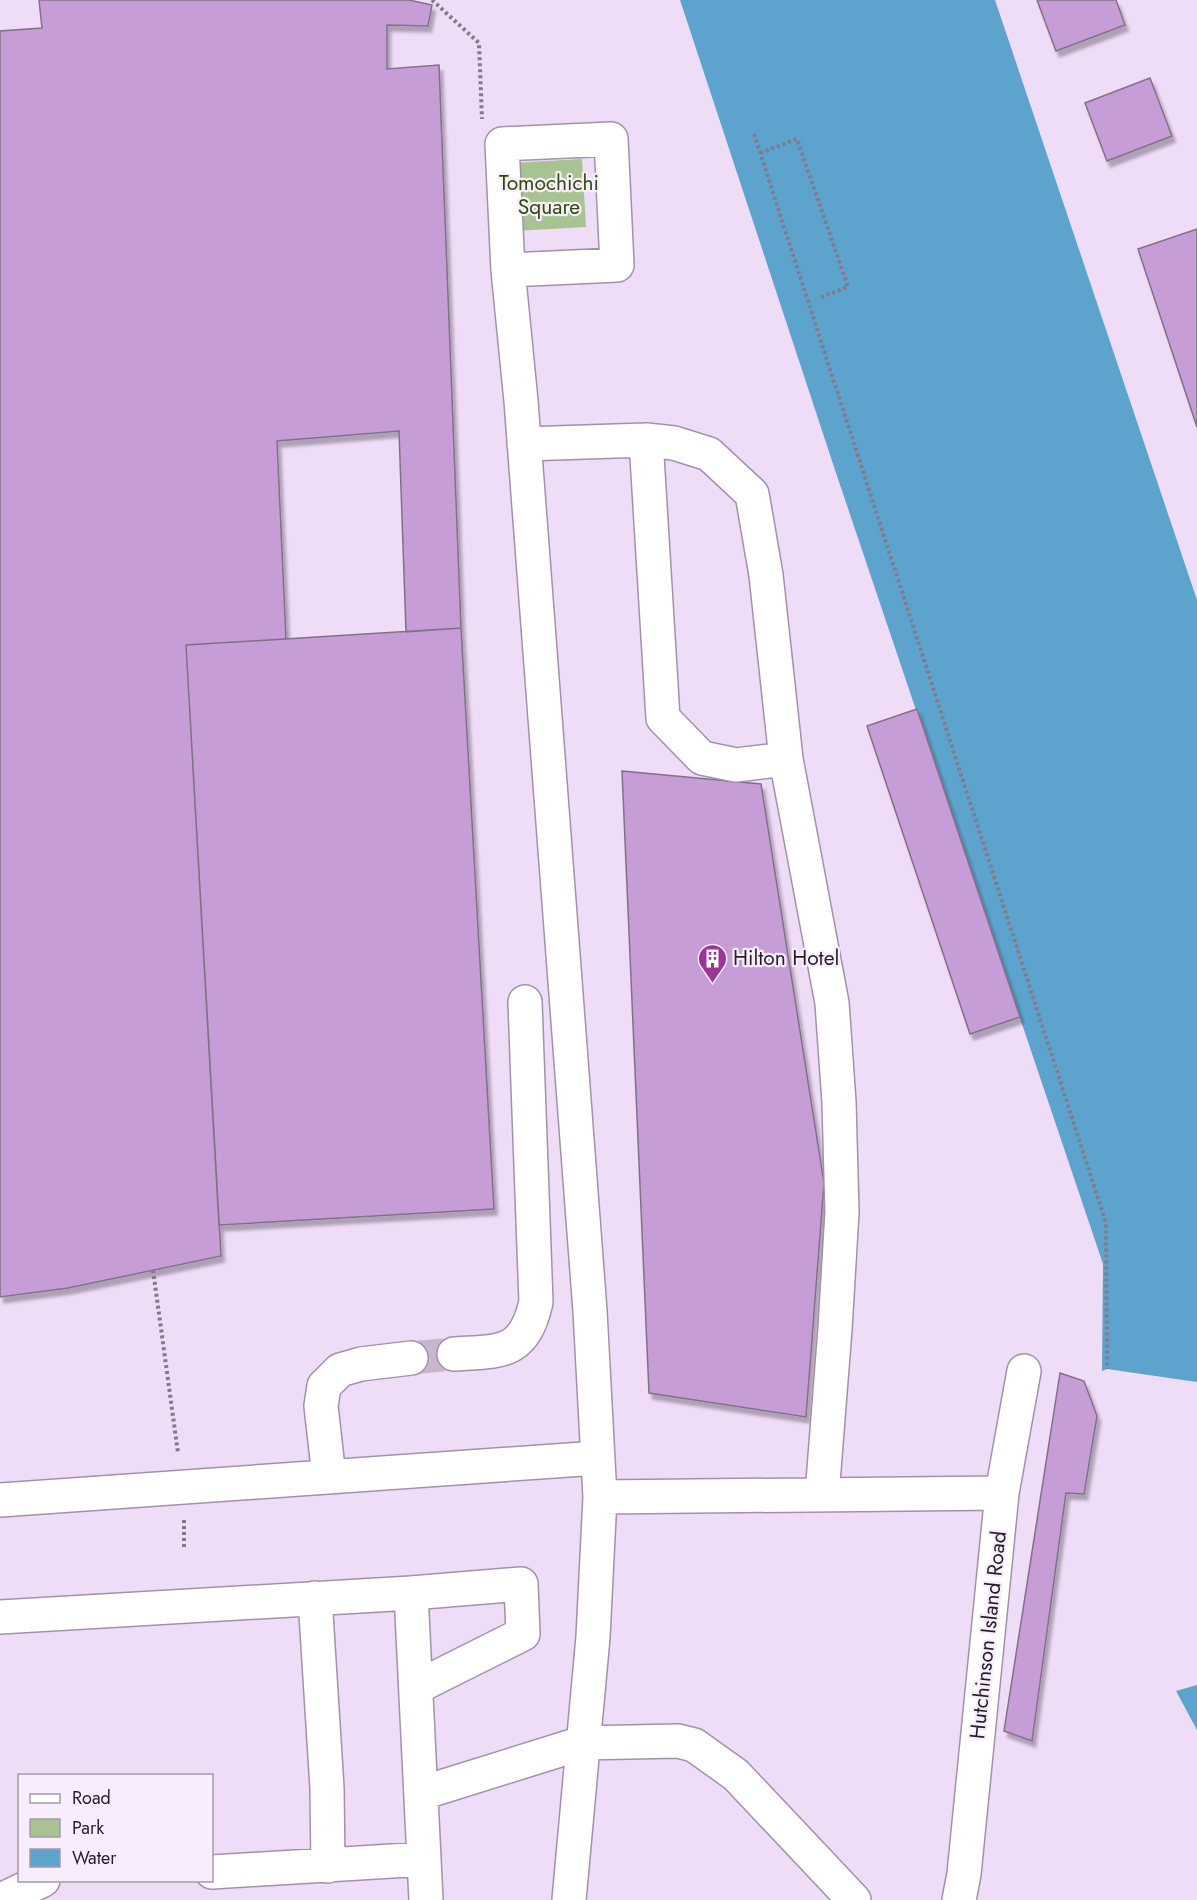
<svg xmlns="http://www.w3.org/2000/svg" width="1197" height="1900" font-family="Jost,sans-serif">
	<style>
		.green { fill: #a6c391 }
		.water { fill: #5ca4ce }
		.building { fill: #c79dd8; stroke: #817188; stroke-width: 1.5; filter: url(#shadow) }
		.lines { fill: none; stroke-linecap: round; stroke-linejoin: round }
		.minor-tunnel { stroke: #c7b6ce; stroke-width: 33; stroke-dasharray: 33 16; stroke-linecap: butt }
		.minor-casing { stroke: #a391aa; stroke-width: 36 }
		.path { stroke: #85788a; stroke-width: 4; stroke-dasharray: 3 3; stroke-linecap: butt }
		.minor { stroke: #fff; stroke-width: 33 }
		.labels { text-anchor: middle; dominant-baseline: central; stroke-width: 4.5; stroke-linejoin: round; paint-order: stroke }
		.park-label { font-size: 21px; fill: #2c4c06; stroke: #f8edfd }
		.poi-label { font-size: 21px; fill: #251e28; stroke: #f8edfd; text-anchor: start }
		.street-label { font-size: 21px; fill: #251e28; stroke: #f8edfd }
	</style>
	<defs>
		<filter id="shadow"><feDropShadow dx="3.5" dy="6" stdDeviation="1.5" flood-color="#0004"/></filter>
	</defs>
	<rect width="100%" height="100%" fill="#efdcf7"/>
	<path class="green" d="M582 159 586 227 515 231 513 163Z"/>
	<path class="water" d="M680 0H995L1197 600V1382L1107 1369 1102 1371 1103 1264 835 470Z
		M1197 1685V1730L1176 1691Z"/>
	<path class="building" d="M39 0H409L432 5 428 26 387 25V69L439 65 461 628 406 632 399 431 277 441 286 639 186 645 221 1256 68 1288 0 1297V31L42 28Z
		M1037 0H1116L1125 25 1056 51Z
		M1150 78 1172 136 1107 161 1085 103Z
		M1197 229V427L1138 249Z
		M461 628 494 1209 219 1225 186 645Z
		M917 709 1020 1017 970 1034 867 726Z
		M622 771 761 784 824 1183 806 1417 649 1393Z
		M1060 1373 1084 1381 1097 1416 1084 1494 1066 1493 1032 1741 1004 1731Z"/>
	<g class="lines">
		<path class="minor-tunnel" d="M411 1358 454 1354"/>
		<defs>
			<path id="minor" d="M611 139 617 265 508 270 502 144Z
				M508 270 521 401 561 928 590 1311 600 1497 593 1637 569 1900
				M524 444 646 440 674 443 709 454 752 494 766 575 786 759 736 765 702 758 663 718 646 440
				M786 759 832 1003 839 1102 842 1212 835 1329 822 1495
				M454 1354C501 1351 524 1355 536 1302L525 1002
				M329 1477 321 1406 324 1386 340 1370 361 1364 411 1358
				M600 1497 1002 1493
				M0 1500 597 1458
				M411 1593 521 1584 523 1634 417 1687
				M315 1598 327 1788 328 1866
				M0 1617 411 1593 426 1900
				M422 1793 582 1743 678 1741 694 1745 736 1775 854 1900
				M212 1872 424 1859
				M1 1900 43 1880
				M959 1900 964 1874 1002 1493 1024 1371"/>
		</defs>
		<use href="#minor" class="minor-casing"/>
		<path class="path" d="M432 0 479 43 482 119
			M754 134 1106 1223 1107 1369
			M760 153 797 139 848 287 818 298
			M153 1270 178 1453
			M184 1520V1547"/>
		<use href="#minor" class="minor"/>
	</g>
	<defs>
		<symbol id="building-pin" viewBox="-11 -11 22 30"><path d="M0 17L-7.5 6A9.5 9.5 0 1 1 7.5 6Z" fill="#9c3598" stroke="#f8edfd"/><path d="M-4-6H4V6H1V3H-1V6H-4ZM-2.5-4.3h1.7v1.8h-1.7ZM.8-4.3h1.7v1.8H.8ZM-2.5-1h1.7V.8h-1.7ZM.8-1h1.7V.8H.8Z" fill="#fff"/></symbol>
	</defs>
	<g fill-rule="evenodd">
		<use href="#building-pin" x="696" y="942" width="33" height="45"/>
	</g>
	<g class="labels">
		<g class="park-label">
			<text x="549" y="183">Tomochichi<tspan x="549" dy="24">Square</tspan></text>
		</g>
		<g class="poi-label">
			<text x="733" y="958">Hilton Hotel</text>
		</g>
		<g class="street-label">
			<text transform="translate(988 1635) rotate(-84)">Hutchinson Island Road</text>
		</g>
	</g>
	<rect x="18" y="1774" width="195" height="108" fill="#f8edfd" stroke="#a49aa8" stroke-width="1.5"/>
	<rect x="30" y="1794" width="30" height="9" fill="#ffffff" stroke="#a49aa8" stroke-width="1.5"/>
	<text x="72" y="1804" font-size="18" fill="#251e28">Road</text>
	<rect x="30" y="1819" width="30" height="18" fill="#a6c391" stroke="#a49aa8" stroke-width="1.5"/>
	<text x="72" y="1834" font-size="18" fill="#251e28">Park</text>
	<rect x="30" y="1849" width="30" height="18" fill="#5ca4ce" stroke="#a49aa8" stroke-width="1.5"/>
	<text x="72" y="1864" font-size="18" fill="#251e28">Water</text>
</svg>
